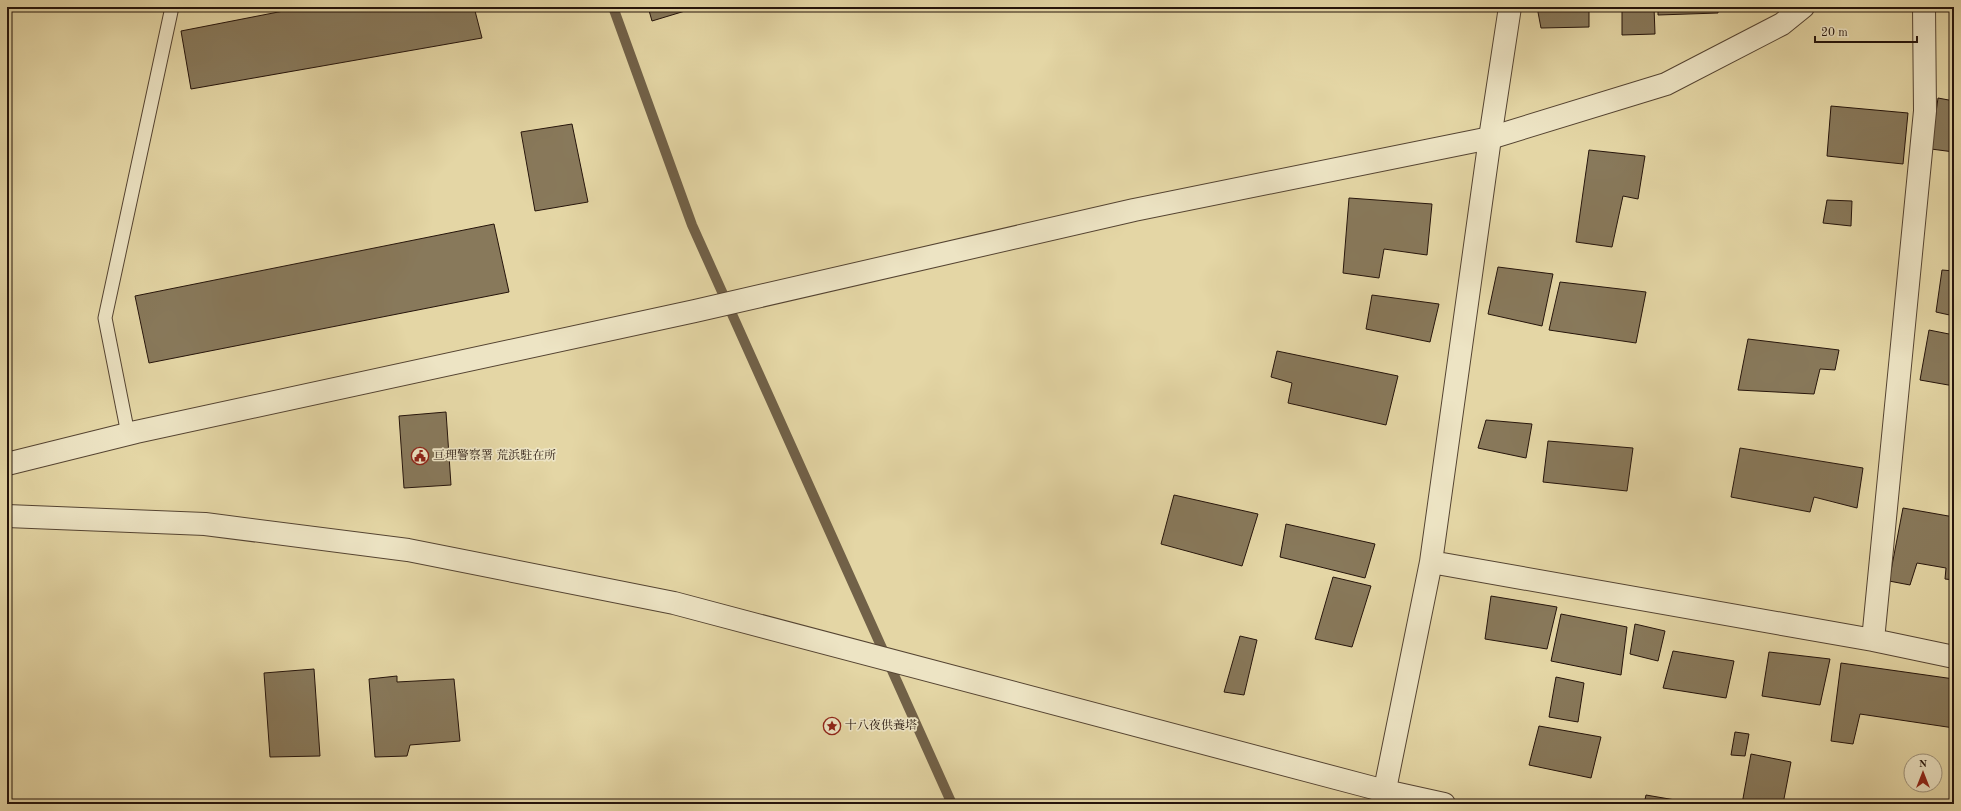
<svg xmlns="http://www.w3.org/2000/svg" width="1961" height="811" font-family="'Old Standard TT','Noto Serif JP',serif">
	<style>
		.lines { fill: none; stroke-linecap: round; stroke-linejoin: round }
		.stream { stroke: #716148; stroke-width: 10 }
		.building { fill: #88795b; stroke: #25140b }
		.service-casing { stroke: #554432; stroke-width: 15 }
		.minor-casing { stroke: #554432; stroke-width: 24 }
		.tertiary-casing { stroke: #554432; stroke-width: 24 }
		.service { stroke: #ede4c4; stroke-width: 13 }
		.minor { stroke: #ede4c4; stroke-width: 22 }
		.tertiary { stroke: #ede4c4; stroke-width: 22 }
		.labels { text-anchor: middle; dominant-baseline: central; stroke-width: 3.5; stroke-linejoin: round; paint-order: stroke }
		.poi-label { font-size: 12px; fill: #25140b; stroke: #ede4c4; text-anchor: start }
	</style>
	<rect width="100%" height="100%" fill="#e4d6a5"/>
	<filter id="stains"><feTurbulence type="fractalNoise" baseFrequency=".005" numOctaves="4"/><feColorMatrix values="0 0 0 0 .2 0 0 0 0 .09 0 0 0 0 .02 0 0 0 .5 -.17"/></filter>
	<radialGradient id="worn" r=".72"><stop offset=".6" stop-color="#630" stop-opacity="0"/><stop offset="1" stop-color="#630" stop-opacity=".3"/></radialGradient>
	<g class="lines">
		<path class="stream" d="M613 7 692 225 952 804"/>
	</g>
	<path class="building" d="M304 7H474L482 38 191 89 181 31Z
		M648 7H684L685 11 652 21Z
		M1537 7H1589V27L1541 28Z
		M1622 7H1654L1655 34 1622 35Z
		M1658 7H1718V13L1658 15Z
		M1938 98 1954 101V152L1931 149Z
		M1831 106 1908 113 1903 164 1827 156Z
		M572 124 588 202 535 211 521 132Z
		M1589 150 1645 156 1638 199 1623 196 1612 247 1576 242Z
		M1349 198 1432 204 1427 255 1384 249 1379 278 1343 273Z
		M1827 200 1852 201 1851 226 1823 223Z
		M494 224 509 292 149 363 135 296Z
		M1498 267 1553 274 1542 326 1488 314Z
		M1942 270 1954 271V316L1936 312Z
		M1560 282 1646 292 1636 343 1549 330Z
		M1372 295 1439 304 1430 342 1366 329Z
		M1929 330 1954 335V386L1920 380Z
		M1748 339 1839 350 1835 370 1820 369 1814 394 1738 390Z
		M1277 351 1398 376 1386 425 1288 403 1292 383 1271 377Z
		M446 412 451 485 404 488 399 416Z
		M1486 420 1532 424 1526 458 1478 448Z
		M1548 441 1633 448 1627 491 1543 482Z
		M1740 448 1863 468 1857 508 1814 497 1810 512 1731 497Z
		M1174 495 1258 514 1242 566 1161 544Z
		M1903 508 1954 517V580L1945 579 1946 568 1917 563 1910 585 1889 581Z
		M1286 524 1375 544 1365 578 1280 557Z
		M1333 577 1371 586 1352 647 1315 639Z
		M1491 596 1557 607 1547 649 1485 639Z
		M1561 614 1627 627 1621 675 1551 661Z
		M1635 624 1665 631 1658 661 1630 654Z
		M1240 636 1257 640 1244 695 1224 692Z
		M1673 651 1734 661 1726 698 1663 688Z
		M1769 652 1830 659 1820 705 1762 696Z
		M1841 663 1954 679V728L1860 714 1853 744 1831 741Z
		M314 669 320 756 270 757 264 673Z
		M397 676V682L454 679 460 741 410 745 407 756 375 757 369 679Z
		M1556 677 1584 683 1578 722 1549 717Z
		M1539 726 1601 737 1591 778 1529 765Z
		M1735 732 1749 734 1745 756 1731 755Z
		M1751 754 1791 762 1783 804H1742Z
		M1646 795 1681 801V804H1644Z"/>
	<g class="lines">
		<defs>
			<path id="service" d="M128 434 105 318 172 7"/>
			<path id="minor" d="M1431 562 1873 640 1954 657
				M1873 640 1925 111 1924 7
				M1382 804 1431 562 1490 138 1510 7"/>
			<path id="tertiary" d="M7 464 136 432 695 311 1134 210 1490 138 1666 84 1782 24 1803 7
				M7 516 205 524 408 550 674 603 1385 791 1444 804"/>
		</defs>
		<use href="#service" class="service-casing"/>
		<use href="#minor" class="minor-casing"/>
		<use href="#tertiary" class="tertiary-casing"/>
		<use href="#service" class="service"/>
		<use href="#minor" class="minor"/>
		<use href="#tertiary" class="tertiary"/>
	</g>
	<defs>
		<symbol id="civic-ring" viewBox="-11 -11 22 22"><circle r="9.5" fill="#ede4c4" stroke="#8f2418" stroke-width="1.5"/><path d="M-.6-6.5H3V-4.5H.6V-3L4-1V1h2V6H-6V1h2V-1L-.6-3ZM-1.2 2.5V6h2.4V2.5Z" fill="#8f2418"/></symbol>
		<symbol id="sight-ring" viewBox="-11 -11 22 22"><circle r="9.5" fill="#ede4c4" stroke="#8f2418" stroke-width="1.5"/><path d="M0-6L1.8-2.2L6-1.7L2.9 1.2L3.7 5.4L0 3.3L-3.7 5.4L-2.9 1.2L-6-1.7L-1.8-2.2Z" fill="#8f2418"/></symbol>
	</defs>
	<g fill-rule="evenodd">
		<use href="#civic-ring" x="410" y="446" width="20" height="20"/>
		<use href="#sight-ring" x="822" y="716" width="20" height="20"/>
	</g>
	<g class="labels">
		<g class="poi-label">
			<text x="433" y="456">亘理警察署 荒浜駐在所</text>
			<text x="845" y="726">十八夜供養塔</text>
		</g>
	</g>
	<rect width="1961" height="811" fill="none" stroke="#e4d6a5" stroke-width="24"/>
	<rect x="8" y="8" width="1945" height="795" fill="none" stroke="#25140b" stroke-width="2"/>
	<rect x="12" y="12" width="1937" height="787" fill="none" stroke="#25140b"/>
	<g transform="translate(1923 773)"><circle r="19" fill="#ede4c4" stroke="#9d917a"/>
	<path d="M0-3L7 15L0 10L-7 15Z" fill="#8f2418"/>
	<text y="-6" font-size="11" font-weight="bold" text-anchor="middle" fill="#25140b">N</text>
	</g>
	<path d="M1815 36v6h102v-6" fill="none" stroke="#25140b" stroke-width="2"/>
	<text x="1821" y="36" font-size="12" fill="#25140b" stroke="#ede4c4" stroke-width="3" paint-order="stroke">20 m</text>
	<rect width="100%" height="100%" filter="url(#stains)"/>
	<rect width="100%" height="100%" fill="url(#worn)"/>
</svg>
